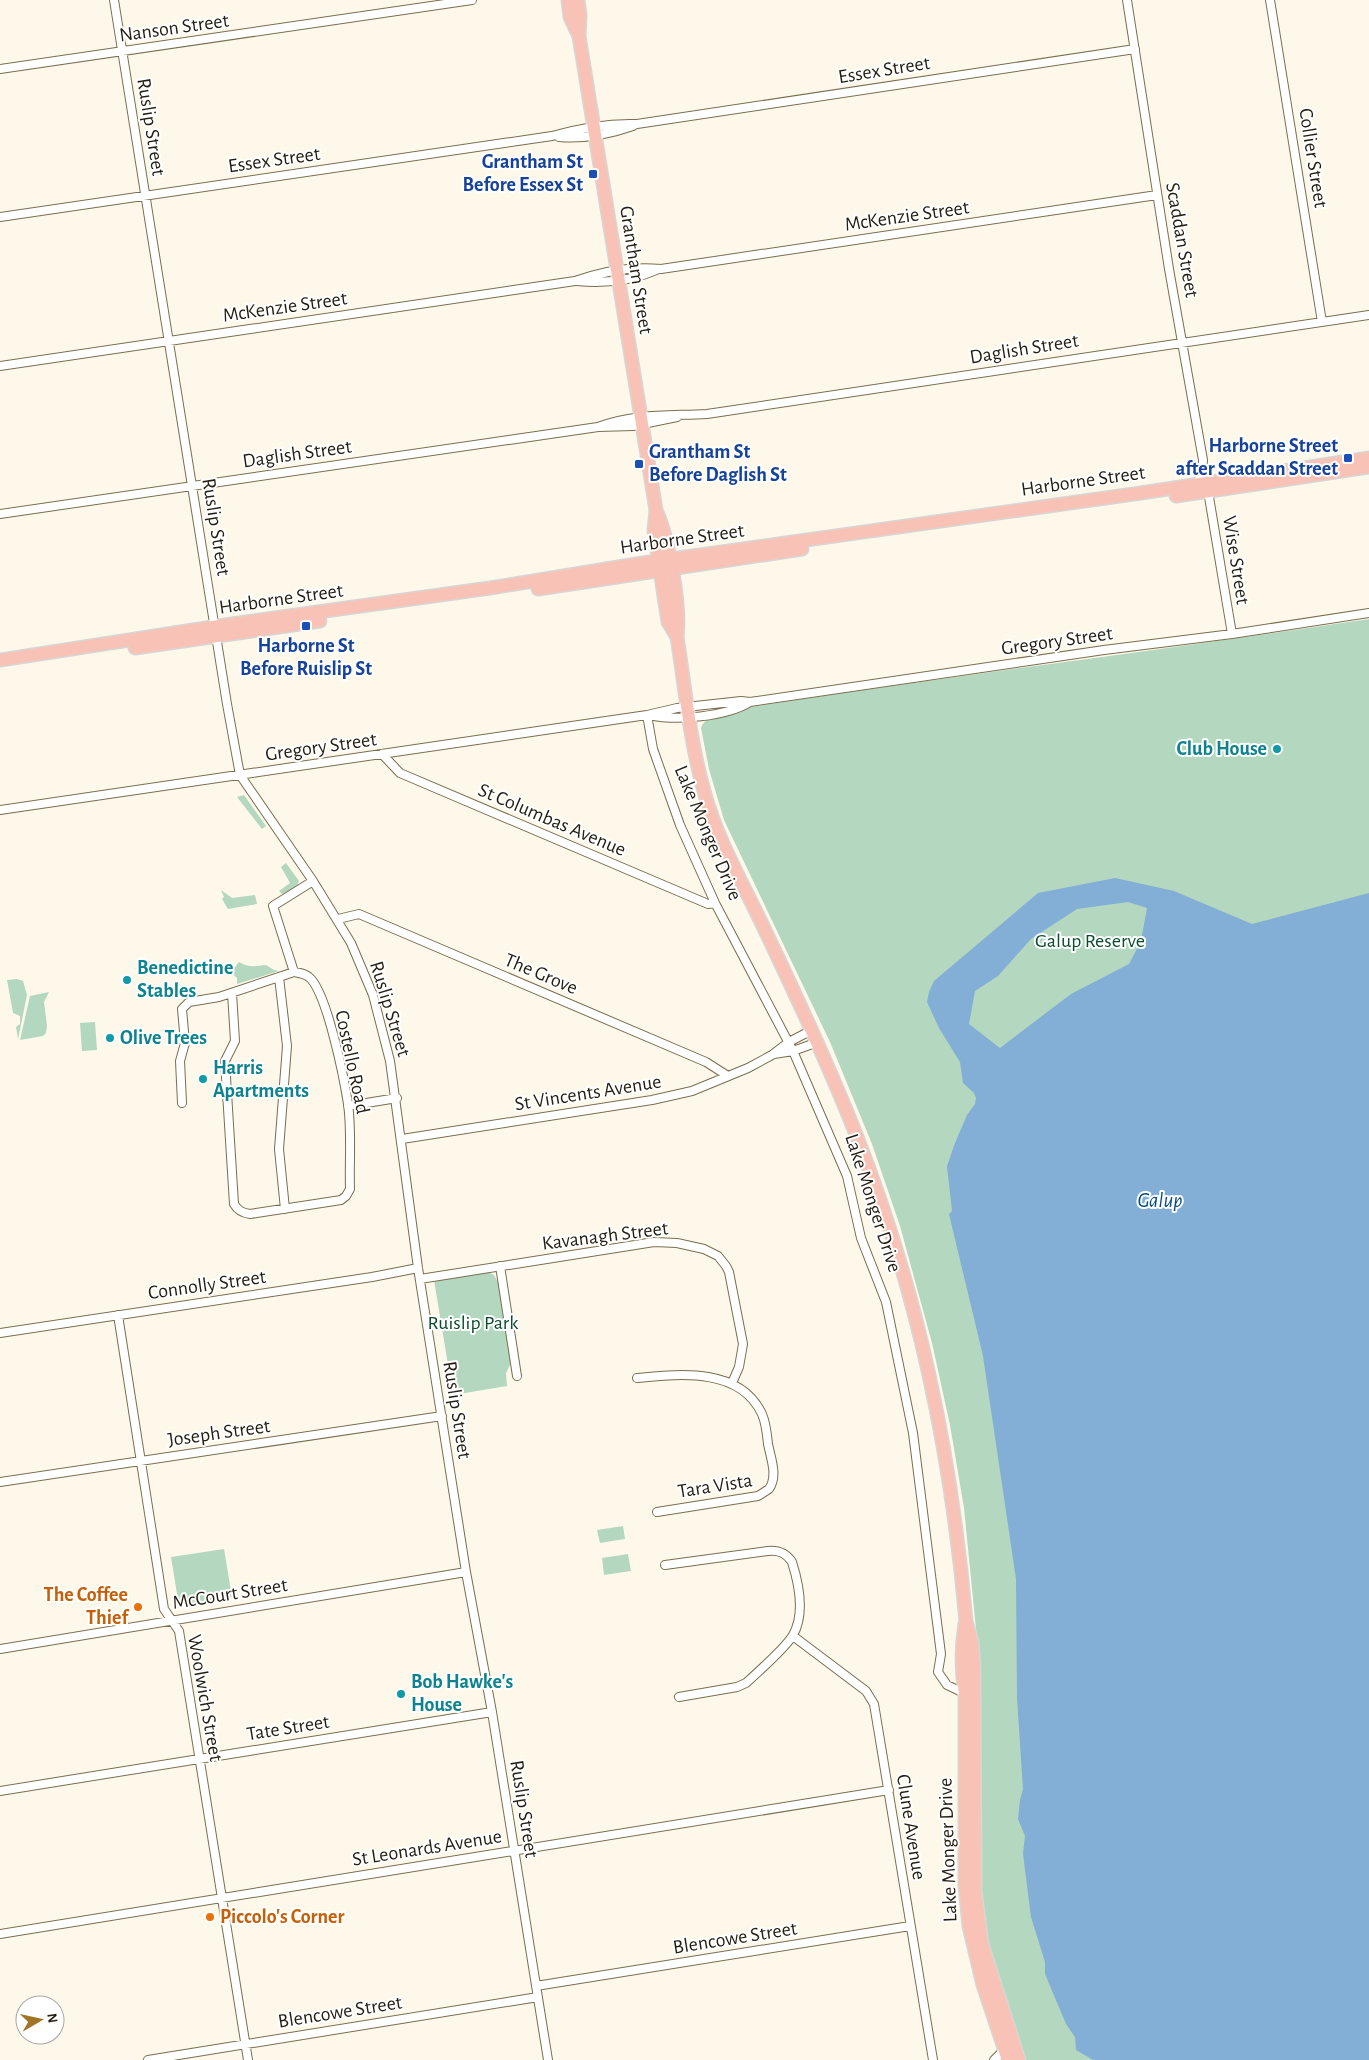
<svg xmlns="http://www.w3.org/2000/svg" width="1369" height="2060" font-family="'Alegreya Sans',sans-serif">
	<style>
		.green { fill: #b4d7bf }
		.water { fill: #83aed6; fill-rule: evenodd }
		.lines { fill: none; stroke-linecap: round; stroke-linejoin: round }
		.minor-casing { stroke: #796e4f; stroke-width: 10 }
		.primary-casing { stroke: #d7d6d4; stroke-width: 15 }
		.minor { stroke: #fff; stroke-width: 8 }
		.primary { stroke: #f8c3b6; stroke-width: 12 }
		.transit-dot { fill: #1a4fb4; stroke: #fff; stroke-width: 2 }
		.culture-dot { fill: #0f9aa8; stroke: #fff; stroke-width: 2 }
		.food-dot { fill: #e8710a; stroke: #fff; stroke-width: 2 }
		.labels { text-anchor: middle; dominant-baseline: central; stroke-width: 4; stroke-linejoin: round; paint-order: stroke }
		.street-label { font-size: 20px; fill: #231e11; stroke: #fff }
		.transit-label { font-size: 20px; font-weight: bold; fill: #164399; stroke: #fff; text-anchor: end }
		.culture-label { font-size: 20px; font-weight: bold; fill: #0d838f; stroke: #fff; text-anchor: start }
		.park-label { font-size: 20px; fill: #0b4c2c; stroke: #fff }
		.food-label { font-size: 20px; font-weight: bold; fill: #c56008; stroke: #fff; text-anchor: end }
		.water-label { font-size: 21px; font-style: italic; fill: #054c7d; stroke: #fff }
	</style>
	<rect width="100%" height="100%" fill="#fef8eb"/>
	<path class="green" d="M1369 619V2060H1024L987 1943 980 1887 979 1705 976 1629 964 1508 950 1425 932 1343 900 1226 872 1144 830 1042 724 820 709 769 701 728C707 711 735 711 751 707 956 675 1163 650 1369 619Z
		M244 795 266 826 262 829 237 797Z
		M286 863 299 881 296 888 282 894 279 891 290 883 281 867Z
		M221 890 232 898 255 895 257 904 228 909 222 899 224 897Z
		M239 962C249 968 255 966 266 965L274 970 279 971 237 984V978L231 972Z
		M17 979 23 981 27 995 18 1039 16 1027 20 1024V1016L13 1013 7 980Z
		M49 992 44 1002 47 1026 46 1033 43 1036 20 1040 30 996Z
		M95 1022 97 1050 82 1051 80 1023Z
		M486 1271 494 1275 499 1284 512 1361 506 1373 507 1386 453 1395 434 1280Z
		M623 1526 625 1539 600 1543 597 1530Z
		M224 1549 232 1597 179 1606 171 1557Z
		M628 1554 631 1571 604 1575 602 1558Z"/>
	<path class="water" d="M1115 878 1174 891 1252 924 1369 893V2060H1093L1076 2050 1075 2037 1066 2024 1045 1974V1962L1031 1917 1023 1854 1025 1836 1018 1819 1020 1800 1023 1789 1017 1698 1016 1579 983 1356 949 1214 952 1211 947 1166 955 1143 967 1115 975 1104 976 1098 974 1093 963 1083 960 1062 939 1028 927 1002 929 992 934 981 1038 893ZM1128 902 1147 908 1141 941 1129 964 1071 994 1000 1048 969 1024 975 991 998 976 1031 939 1077 909Z"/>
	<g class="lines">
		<defs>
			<path id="minor" d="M114 0 227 704 240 775 313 881 351 943 373 995 390 1061 418 1268 466 1572 492 1712 548 2060
				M1127 0 1169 269 1203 460 1202 474 1197 483
				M1270 0 1322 322
				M0 69 472 0
				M559 137C583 139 610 134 633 126
				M0 217 552 136C580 128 608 123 637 124L1135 49
				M577 281C605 284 634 280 659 269
				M0 366 575 281C603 271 632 266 661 269L1157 195
				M598 427C634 413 670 416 707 414L1369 315
				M1208 491 1232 634
				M0 514 598 427 633 426 677 417
				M647 715 653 749 680 825 715 903 793 1051 847 1176 861 1238 886 1302 913 1433 941 1654 938 1672 947 1685 966 1694
				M649 715C677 721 725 717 750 702
				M382 754 400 773 708 904 715 903
				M0 810 647 715 677 708 741 701 750 702 1104 650 1232 634 1369 613
				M338 919 359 914 706 1062 728 1076
				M294 972 273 906 313 881
				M279 977 287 1046 279 1149 285 1209
				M774 1054 793 1051 818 1042
				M182 1103 180 1061 185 1043 182 1009 189 1002 219 997 294 972C301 973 307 974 311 979 328 998 344 1078 348 1104 352 1131 349 1161 350 1189L346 1196 341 1200 250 1214C243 1213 238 1211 234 1204L225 1061 235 1041 232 993
				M348 1106 397 1098
				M402 1139 652 1100 692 1091 748 1068 772 1055 789 1042 812 1030
				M500 1266 517 1376
				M420 1279 654 1242 677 1243 704 1249 718 1256 726 1266 729 1272 743 1344 739 1367 732 1383
				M118 1315 164 1609 179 1631 248 2060
				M0 1333 372 1277 418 1268
				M637 1378C680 1374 740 1367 762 1414 766 1423 767 1434 768 1444 771 1459 778 1476 769 1489L758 1496 657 1512
				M0 1482 442 1416
				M665 1565 768 1551C779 1550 786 1553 792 1562 799 1584 805 1614 793 1635 787 1646 756 1674 746 1683L737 1687 679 1697
				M793 1636 866 1691 874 1704 933 2060
				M0 1649 466 1572
				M0 1791 492 1712
				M0 1934 889 1790
				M536 1986 910 1926
				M148 2060 538 1997
				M994 2060 1005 2049"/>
			<path id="primary" d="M568 0 570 17 578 34
				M578 0 580 15 579 36 656 510 654 530 668 622 677 637
				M1176 496 1369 467
				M656 510C669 539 681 606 677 637 685 687 690 742 704 791 716 837 741 880 762 924 795 993 827 1061 855 1132 918 1291 951 1452 966 1621L972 1642 974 1667 975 1890 982 1944 1019 2060
				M538 589 802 549
				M135 648 320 621
				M0 660 232 624 490 588 643 563 1141 493 1369 458
				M965 1624C961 1648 961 1670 965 1694V1886L969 1926 983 1985 1008 2060"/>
		</defs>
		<use href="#minor" class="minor-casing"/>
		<use href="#primary" class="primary-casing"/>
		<use href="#minor" class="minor"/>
		<use href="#primary" class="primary"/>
	</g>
	<g class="transit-dot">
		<rect x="588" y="169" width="10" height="10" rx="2.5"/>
		<rect x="1343" y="453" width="10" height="10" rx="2.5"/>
		<rect x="634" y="459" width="10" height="10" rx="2.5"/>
		<rect x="301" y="621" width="10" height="10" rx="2.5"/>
	</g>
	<g class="culture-dot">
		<circle cx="1277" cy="749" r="5"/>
		<circle cx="127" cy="980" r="5"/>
		<circle cx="110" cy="1038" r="5"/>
		<circle cx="203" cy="1079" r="5"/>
		<circle cx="401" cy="1694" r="5"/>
	</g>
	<g class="food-dot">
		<circle cx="138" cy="1607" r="5"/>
		<circle cx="210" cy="1917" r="5"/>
	</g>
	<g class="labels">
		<g class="street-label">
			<text transform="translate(174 28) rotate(-8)">Nanson Street</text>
			<text transform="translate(884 70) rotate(-9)">Essex Street</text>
			<text transform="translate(151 127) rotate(81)">Ruslip Street</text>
			<text transform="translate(1313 158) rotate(81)">Collier Street</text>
			<text transform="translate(274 160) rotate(-8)">Essex Street</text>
			<text transform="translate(907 216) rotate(-8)">McKenzie Street</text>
			<text transform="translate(1182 240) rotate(80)">Scaddan Street</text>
			<text transform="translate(636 270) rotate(81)">Grantham Street</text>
			<text transform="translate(285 307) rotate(-8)">McKenzie Street</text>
			<text transform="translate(1024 349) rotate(-9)">Daglish Street</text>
			<text transform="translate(297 454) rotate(-8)">Daglish Street</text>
			<text transform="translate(1083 481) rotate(-8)">Harborne Street</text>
			<text transform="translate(216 527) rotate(81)">Ruslip Street</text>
			<text transform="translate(682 539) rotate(-8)">Harborne Street</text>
			<text transform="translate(1236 560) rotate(81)">Wise Street</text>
			<text transform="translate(281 599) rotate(-8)">Harborne Street</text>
			<text transform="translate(1057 641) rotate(-8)">Gregory Street</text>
			<text transform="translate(321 747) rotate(-8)">Gregory Street</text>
			<text transform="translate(552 820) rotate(23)">St Columbas Avenue</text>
			<text transform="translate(708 833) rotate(67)">Lake Monger Drive</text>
			<text transform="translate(541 974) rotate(23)">The Grove</text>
			<text transform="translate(390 1009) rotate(73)">Ruslip Street</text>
			<text transform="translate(352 1062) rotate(78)">Costello Road</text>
			<text transform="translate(588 1093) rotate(-9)">St Vincents Avenue</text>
			<text transform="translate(873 1203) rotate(72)">Lake Monger Drive</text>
			<text transform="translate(605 1236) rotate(-7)">Kavanagh Street</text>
			<text transform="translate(207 1285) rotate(-8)">Connolly Street</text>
			<text transform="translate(457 1410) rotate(81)">Ruslip Street</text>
			<text transform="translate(219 1433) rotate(-8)">Joseph Street</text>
			<text transform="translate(715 1486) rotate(-9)">Tara Vista</text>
			<text transform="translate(230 1594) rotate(-9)">McCourt Street</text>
			<text transform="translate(205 1698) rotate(80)">Woolwich Street</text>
			<text transform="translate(288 1728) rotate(-9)">Tate Street</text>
			<text transform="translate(524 1809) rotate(81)">Ruslip Street</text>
			<text transform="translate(911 1827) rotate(81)">Clune Avenue</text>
			<text transform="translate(427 1848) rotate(-9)">St Leonards Avenue</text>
			<text transform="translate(948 1850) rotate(-92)">Lake Monger Drive</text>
			<text transform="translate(735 1938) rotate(-9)">Blencowe Street</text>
			<text transform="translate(340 2012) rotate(-9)">Blencowe Street</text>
		</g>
		<g class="transit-label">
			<text x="583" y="162">Grantham St<tspan x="583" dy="23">Before Essex St</tspan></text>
			<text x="1338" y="446">Harborne Street<tspan x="1338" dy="23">after Scaddan Street</tspan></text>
			<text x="649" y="452" text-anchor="start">Grantham St<tspan x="649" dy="23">Before Daglish St</tspan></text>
			<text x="306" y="646" text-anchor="middle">Harborne St<tspan x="306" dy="23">Before Ruislip St</tspan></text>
		</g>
		<g class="culture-label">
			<text x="1267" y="749" text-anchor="end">Club House</text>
			<text x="137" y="968">Benedictine<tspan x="137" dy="23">Stables</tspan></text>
			<text x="120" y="1038">Olive Trees</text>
			<text x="213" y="1068">Harris<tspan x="213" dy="23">Apartments</tspan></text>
			<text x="411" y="1682">Bob Hawke's<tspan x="411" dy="23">House</tspan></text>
		</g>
		<g class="park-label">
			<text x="1090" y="941">Galup Reserve</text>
			<text x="473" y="1323">Ruislip Park</text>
		</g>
		<g class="food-label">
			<text x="128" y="1595">The Coffee<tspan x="128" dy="23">Thief</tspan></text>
			<text x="220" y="1917" text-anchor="start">Piccolo's Corner</text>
		</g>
		<g class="water-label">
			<text x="1160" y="1200">Galup</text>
		</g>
	</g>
	<g transform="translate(40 2020) rotate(81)"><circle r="24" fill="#ffffff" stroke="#a7a5a0"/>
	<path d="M0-4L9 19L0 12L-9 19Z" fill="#a17426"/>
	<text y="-8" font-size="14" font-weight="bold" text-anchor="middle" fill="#231e11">N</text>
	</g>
</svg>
